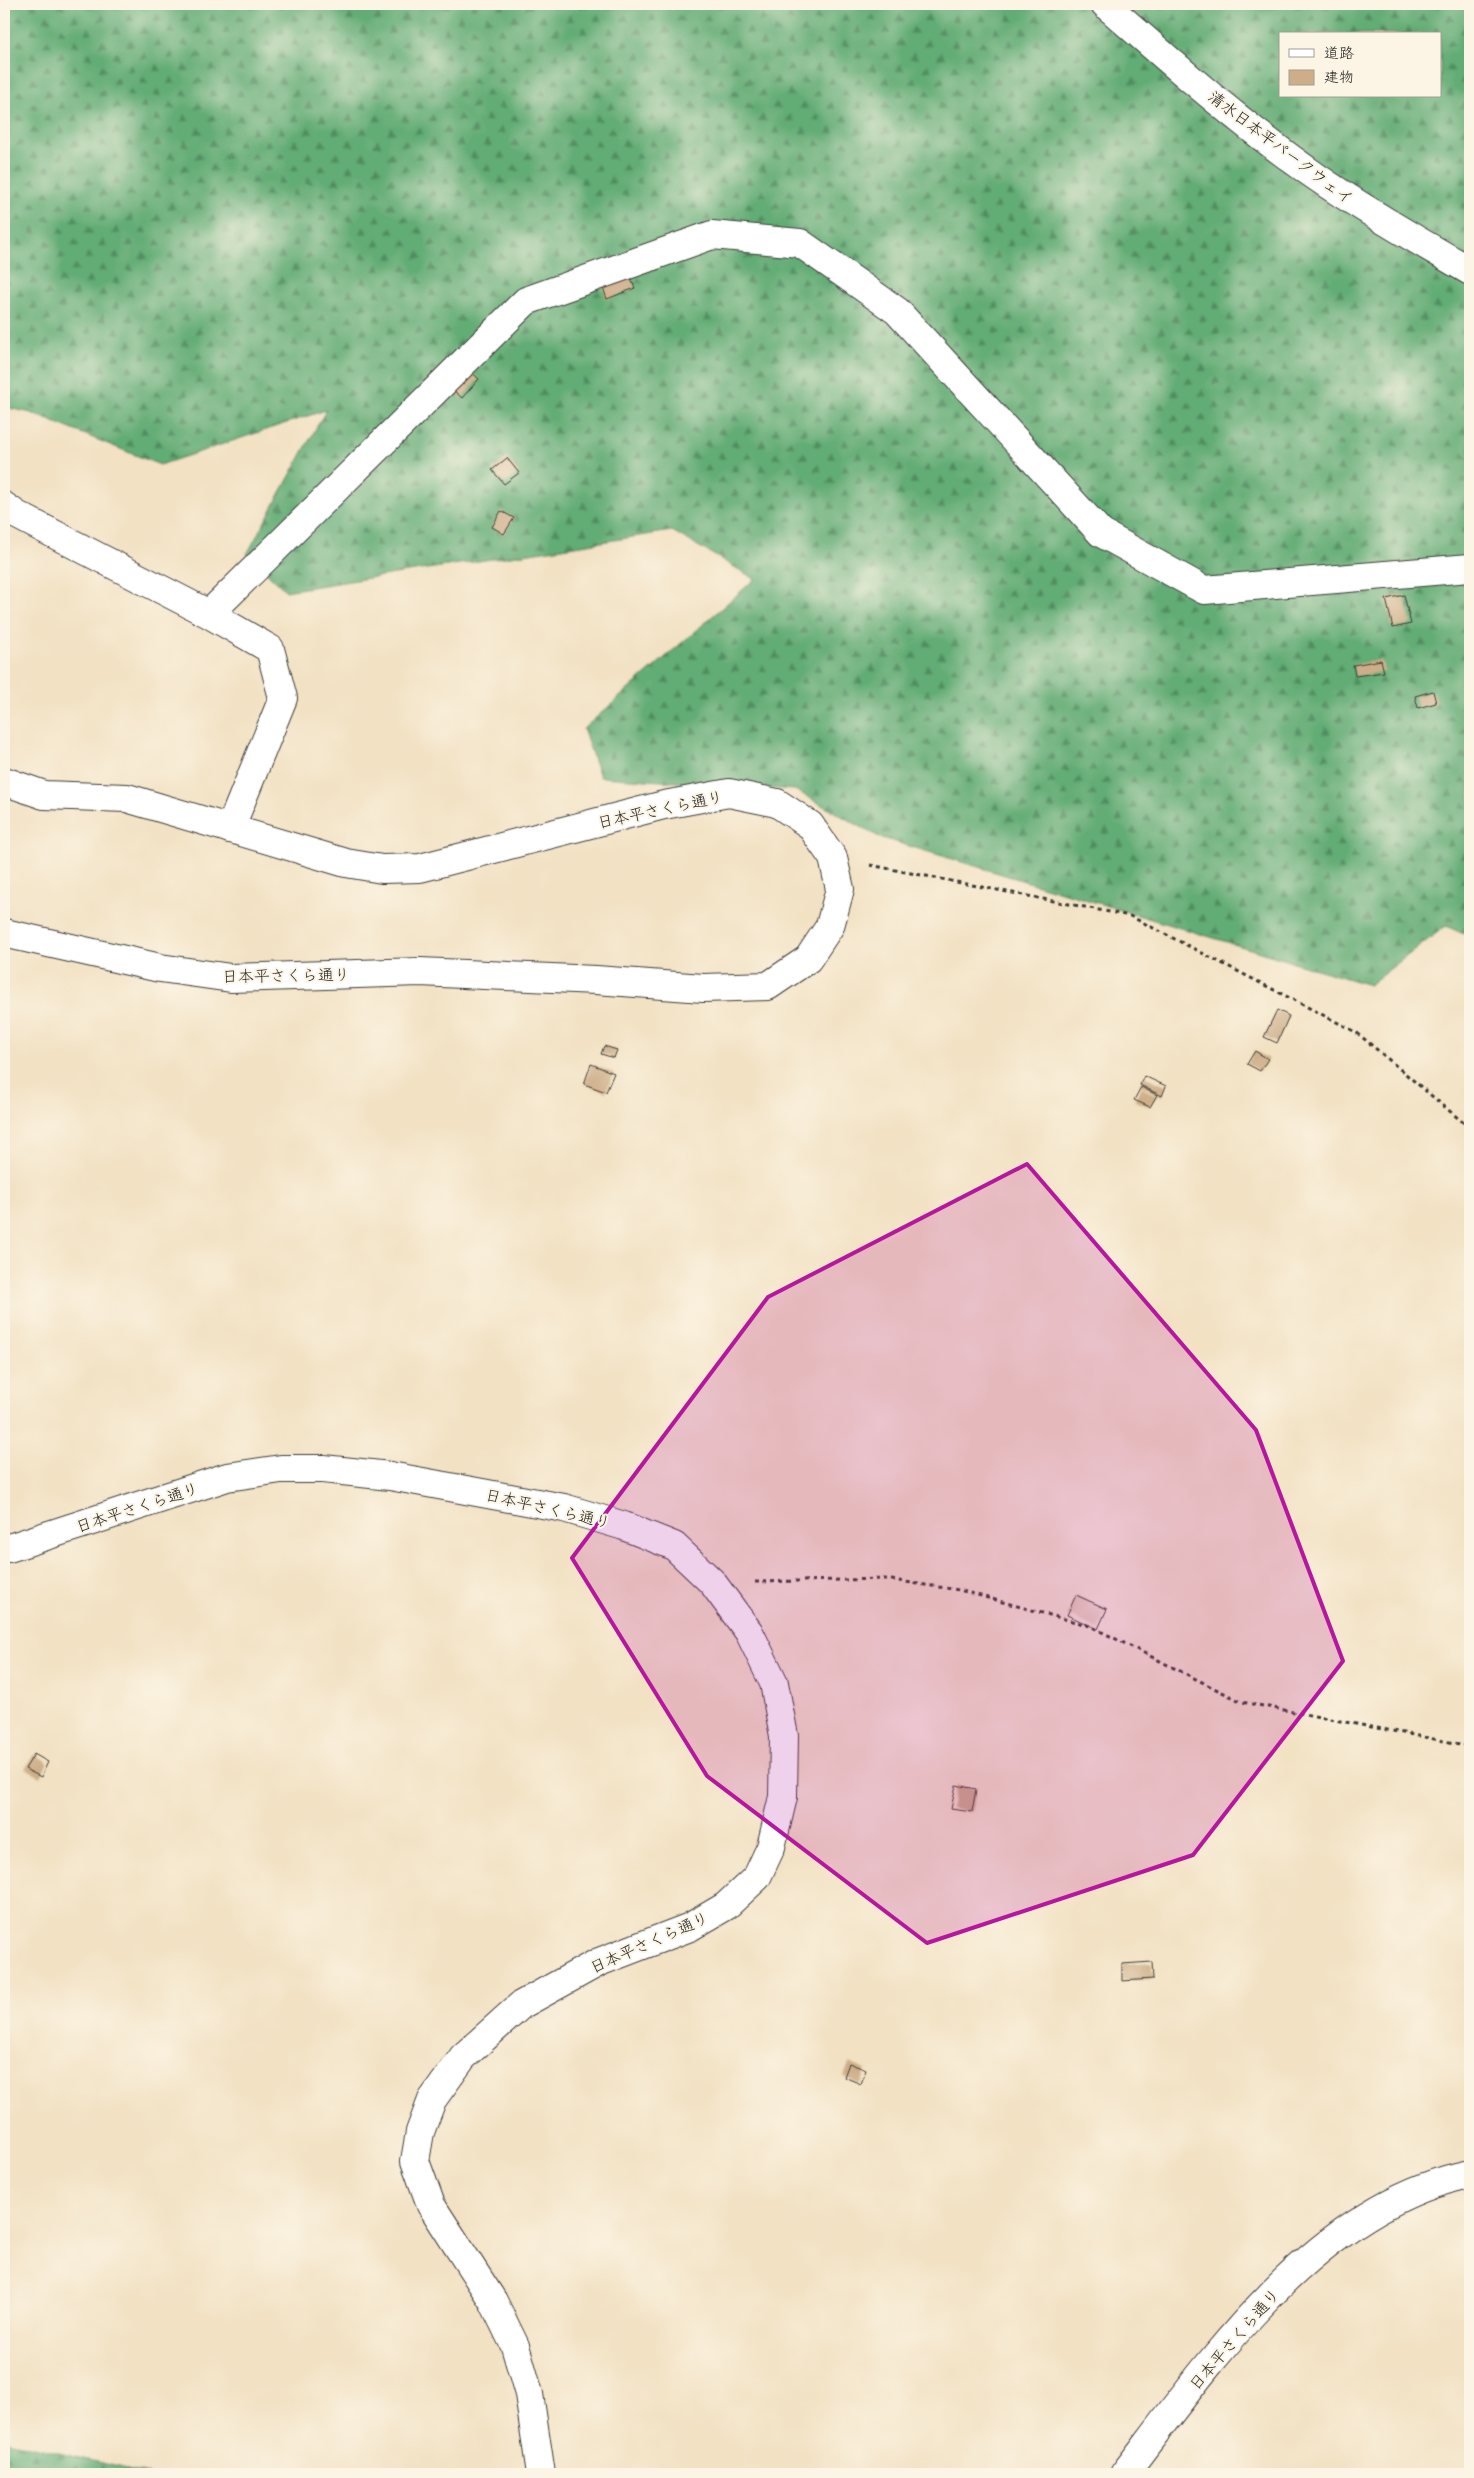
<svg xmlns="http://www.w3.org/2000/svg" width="1474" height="2478" font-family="'Patrick Hand','Klee One',sans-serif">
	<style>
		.forest { fill: url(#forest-firs); stroke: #3f6448; fill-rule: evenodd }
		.building { fill: #ceae88 }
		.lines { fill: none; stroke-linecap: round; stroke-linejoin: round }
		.minor-casing { stroke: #3c3a35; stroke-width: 30 }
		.tertiary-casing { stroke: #3c3a35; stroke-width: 30 }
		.path { stroke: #3c3a35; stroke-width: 3; stroke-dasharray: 4 4; stroke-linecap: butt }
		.minor { stroke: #fff; stroke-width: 28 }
		.tertiary { stroke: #fff; stroke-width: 28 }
		.marked { fill: #b5179e; fill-opacity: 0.2; stroke: #b5179e; stroke-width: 4; stroke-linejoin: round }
		.labels { text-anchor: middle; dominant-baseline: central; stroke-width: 4; stroke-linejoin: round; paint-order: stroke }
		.street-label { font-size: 16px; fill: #1c1c1c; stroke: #fcf5e5 }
	</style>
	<defs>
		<pattern id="forest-firs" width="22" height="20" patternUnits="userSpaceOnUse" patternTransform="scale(1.25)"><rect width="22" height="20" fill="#62ac75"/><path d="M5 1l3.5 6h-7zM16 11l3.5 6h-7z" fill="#508b5f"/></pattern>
	</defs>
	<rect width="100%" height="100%" fill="#fcf5e5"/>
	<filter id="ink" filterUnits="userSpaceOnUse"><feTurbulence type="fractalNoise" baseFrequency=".02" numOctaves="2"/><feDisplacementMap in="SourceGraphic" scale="10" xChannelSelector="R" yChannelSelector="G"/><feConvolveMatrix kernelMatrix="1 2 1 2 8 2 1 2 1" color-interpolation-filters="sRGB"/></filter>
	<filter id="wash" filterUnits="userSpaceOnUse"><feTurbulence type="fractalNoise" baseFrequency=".0096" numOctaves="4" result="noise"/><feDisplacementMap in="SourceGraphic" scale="20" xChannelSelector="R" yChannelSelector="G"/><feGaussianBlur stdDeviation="1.12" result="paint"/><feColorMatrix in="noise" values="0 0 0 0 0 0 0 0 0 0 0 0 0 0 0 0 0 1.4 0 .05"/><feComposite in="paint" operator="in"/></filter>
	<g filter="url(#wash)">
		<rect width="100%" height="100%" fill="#f2e1c3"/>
		<path class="forest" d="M4 4H1470V937L1446 926 1369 985 879 837 795 790 600 777 583 729 755 579 672 531 286 591 247 554 326 410 160 465 31 413 4 407ZM1280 34H1440V96H1280Z
			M4 2440 149 2474H4Z"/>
		<g id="blocks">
			<path class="building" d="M629 275 635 288 607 299 602 285Z
				M469 370 479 379 462 398 453 390Z
				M507 458 519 473 504 484 492 470Z
				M501 511 514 518 504 534 492 527Z
				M1404 595 1411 624 1393 628 1386 599Z
				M1381 660 1384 672 1355 676 1353 665Z
				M1433 691 1436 703 1418 708 1415 696Z
				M1277 1010 1289 1016 1277 1043 1264 1037Z
				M604 1046 617 1050 614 1058 601 1054Z
				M1255 1051 1268 1059 1260 1071 1247 1064Z
				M591 1064 614 1073 606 1092 584 1084Z
				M1144 1076 1166 1086 1162 1096 1140 1085Z
				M1141 1087 1157 1095 1150 1107 1134 1100Z
				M1076 1595 1107 1609 1098 1629 1067 1615Z
				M34 1754 48 1762 41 1777 25 1769Z
				M956 1785 976 1789 972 1812 951 1809Z
				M1152 1962 1153 1979 1122 1981V1964Z
				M849 2063 866 2070 861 2084 844 2077Z"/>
		</g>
	</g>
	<g filter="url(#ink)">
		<use href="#blocks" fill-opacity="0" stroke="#3c3a35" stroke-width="1"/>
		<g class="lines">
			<defs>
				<path id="minor" d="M4 506 17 515 209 614 270 649 283 698 230 829
					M209 614 526 301 712 235 800 243 897 311 1101 533 1204 590 1470 568"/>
				<path id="tertiary" d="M1105 4C1173 64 1243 126 1318 178 1367 212 1419 241 1470 271
					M4 781 44 795 127 798 346 863 382 869 420 868 664 805 729 793 777 803 810 825 833 858 840 889 830 926 808 959 768 986 703 988 596 980 420 972 231 978 160 968 4 933
					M4 1547 9 1548 227 1477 281 1469H323L390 1476 564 1508 624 1526 674 1546 712 1582 749 1632 774 1683 784 1736 783 1797 771 1847 757 1877 726 1906 690 1927 599 1962 521 2005 463 2057 432 2100 420 2132 415 2161 431 2205 493 2301 515 2346 529 2394 541 2474
					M1124 2474C1212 2359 1319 2204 1470 2174"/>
			</defs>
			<use href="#minor" class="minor-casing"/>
			<use href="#tertiary" class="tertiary-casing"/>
			<path class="path" d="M870 865 1130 916 1356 1032 1465 1124 1470 1125
				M755 1582 885 1579 959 1590 1090 1626 1242 1702 1470 1746"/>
			<use href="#minor" class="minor"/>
			<use href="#tertiary" class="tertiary"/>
		</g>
	</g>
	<path class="marked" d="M1027 1164 1256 1430 1343 1661 1193 1855 927 1943 707 1776 572 1558 768 1297Z"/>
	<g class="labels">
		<g class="street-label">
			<text transform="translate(1281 147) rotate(37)">清水日本平パークウェイ</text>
			<text transform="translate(660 809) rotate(-12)">日本平さくら通り</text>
			<text transform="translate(286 975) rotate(-1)">日本平さくら通り</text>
			<text transform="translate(137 1507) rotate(-18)">日本平さくら通り</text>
			<text transform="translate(548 1508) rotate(13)">日本平さくら通り</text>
			<text transform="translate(649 1942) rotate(-24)">日本平さくら通り</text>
			<text transform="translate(1234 2339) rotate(-49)">日本平さくら通り</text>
		</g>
	</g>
	<rect width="1474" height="2478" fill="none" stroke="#fcf5e5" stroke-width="20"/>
	<rect x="1279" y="32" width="162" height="65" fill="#fcf5e5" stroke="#a29e95"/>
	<rect x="1289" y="49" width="25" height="8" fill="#ffffff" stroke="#a29e95"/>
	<text x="1324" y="58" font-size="15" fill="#1c1c1c">道路</text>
	<rect x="1289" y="70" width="25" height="15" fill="#ceae88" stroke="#a29e95"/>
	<text x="1324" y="82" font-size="15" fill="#1c1c1c">建物</text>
</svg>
